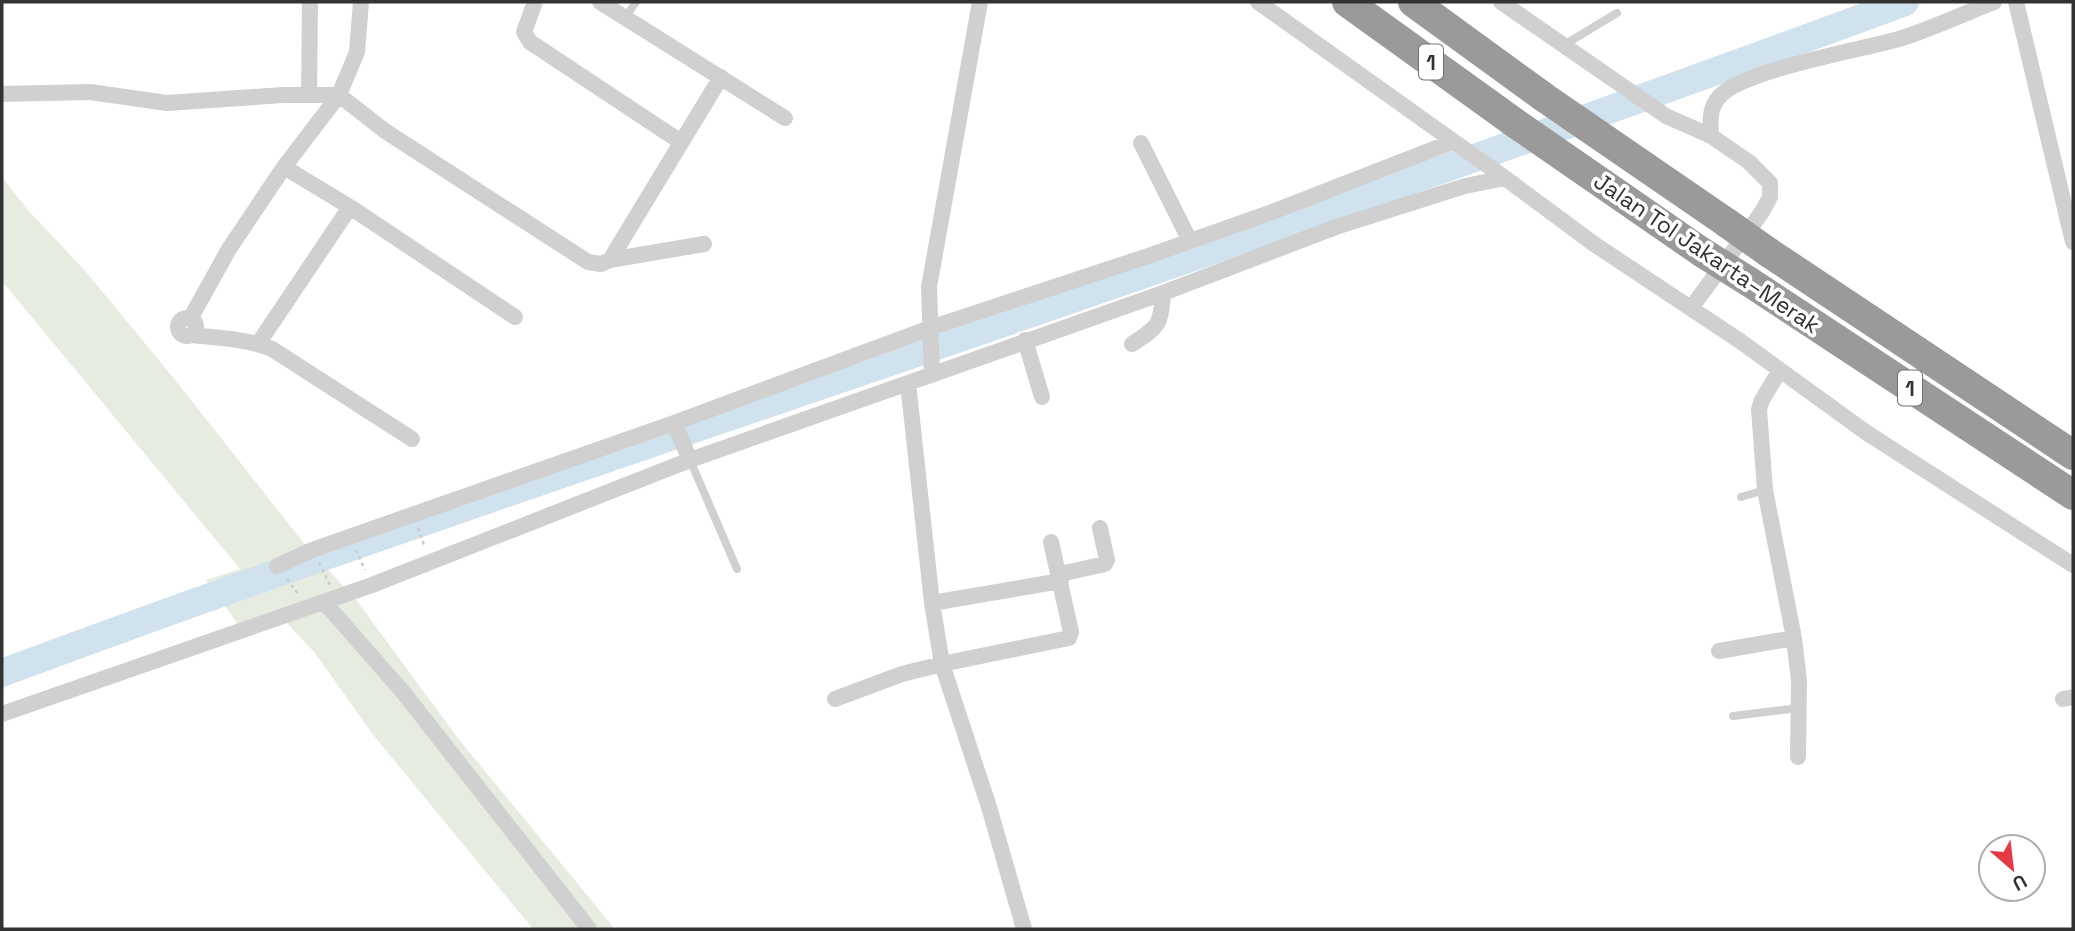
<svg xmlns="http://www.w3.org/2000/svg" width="2075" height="931" font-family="'Space Grotesk',sans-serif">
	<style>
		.green { fill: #e6ecdf }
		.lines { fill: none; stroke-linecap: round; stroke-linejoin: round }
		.river { stroke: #cfe2ee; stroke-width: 28 }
		.path { stroke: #cdcdcd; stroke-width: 2.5; stroke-dasharray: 3.5 3.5; stroke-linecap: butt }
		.lane { stroke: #d0d0d0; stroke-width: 8 }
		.street { stroke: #d0d0d0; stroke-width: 16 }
		.highway { stroke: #9a9a9a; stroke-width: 30 }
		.highway-bridge { stroke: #9a9a9a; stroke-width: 30 }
		.labels { text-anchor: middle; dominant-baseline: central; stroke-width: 7; stroke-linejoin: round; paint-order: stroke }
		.shield { fill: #fff; stroke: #707070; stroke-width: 2 }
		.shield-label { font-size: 21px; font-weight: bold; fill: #333 }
		.street-label { font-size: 23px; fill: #333; stroke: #fff }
	</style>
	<rect width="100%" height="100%" fill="#fff"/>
	<path class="green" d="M2 177 28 210 86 272 176 381 303 542 357 601 457 737 615 929H533L374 736 315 653 283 619 246 635 206 580 240 569 2 281Z"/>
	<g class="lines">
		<path class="river" d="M2 673C350 543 704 427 1055 305 1339 207 1623 106 1905 2"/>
		<path class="path" d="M418 528 425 548
			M356 550 365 570
			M319 563 330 585
			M287 579 298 594"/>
		<path class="lane" d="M625 18 636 2
			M1564 45 1617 13
			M690 460 737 569
			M1741 497 1765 490
			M1733 716 1799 708"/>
		<path class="street" d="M361 2 357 52 339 95 385 131 588 262 601 264 610 260 704 244
			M535 2 524 32 530 42 681 142
			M600 2 785 118
			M1258 2 1505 178
			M1501 2 1666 116 1711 136C1710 122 1709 107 1720 96 1744 70 1860 50 1899 39 1931 29 1963 14 1994 2
			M2016 2 2073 242
			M2 94 90 92 167 103 283 95H339
			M309 95 310 2
			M1141 143 1190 241
			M350 207 515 317
			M610 260 721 77
			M1691 308 1762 212 1770 197V183L1749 162 1711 136
			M178 327a9 9 0 1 1 18 0a9 9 0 1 1-18 0Z
			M190 319 229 249 284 167 339 95
			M191 335C221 338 243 338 272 349L412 439
			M1025 340 1042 397
			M258 344 350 207 284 167
			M1132 344C1159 327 1161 324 1163 293
			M1780 370 1762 400 1759 409 1765 490 1794 638 1799 681 1798 757
			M932 375 929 287 980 2
			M908 383 932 603 942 664 989 807 1024 929
			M674 423 690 460
			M277 566 312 550 674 423 930 328 1148 256 1272 212 1452 142
			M1060 574 1105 564 1107 560 1100 528
			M324 602 403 692 589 929
			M932 603 1061 581
			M1719 651 1794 638
			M835 699 902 674 942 664 1069 638 1071 632 1051 542
			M2063 699 2073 697
			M2 714 372 585 690 460 1163 293 1336 227 1465 186 1505 178 1594 244 1740 341 1867 433 2073 565"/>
		<path class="highway" d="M1347 2 1515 123 1703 253
			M1413 2 1545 98 1727 223
			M1768 252 2073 455
			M1748 281 2073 495"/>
		<path class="highway-bridge" d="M1727 223 1768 252
			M1703 253 1748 281"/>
	</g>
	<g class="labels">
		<g class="shield">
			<rect x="1419" y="44.5" width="24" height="35" rx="5"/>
			<rect x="1898" y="370.5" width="24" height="35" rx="5"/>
		</g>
		<g class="shield-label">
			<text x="1431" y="62">1</text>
			<text x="1910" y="388">1</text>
		</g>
		<g class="street-label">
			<text transform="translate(1707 253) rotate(34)">Jalan Tol Jakarta–Merak</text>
		</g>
	</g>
	<rect width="2075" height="931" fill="none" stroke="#333333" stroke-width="7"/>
	<g transform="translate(2012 868) rotate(152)"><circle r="33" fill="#ffffff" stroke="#adadad" stroke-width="2"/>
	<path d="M0-5L12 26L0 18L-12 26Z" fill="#e63946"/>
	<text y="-10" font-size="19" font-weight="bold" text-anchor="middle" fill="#333333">U</text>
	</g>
</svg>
